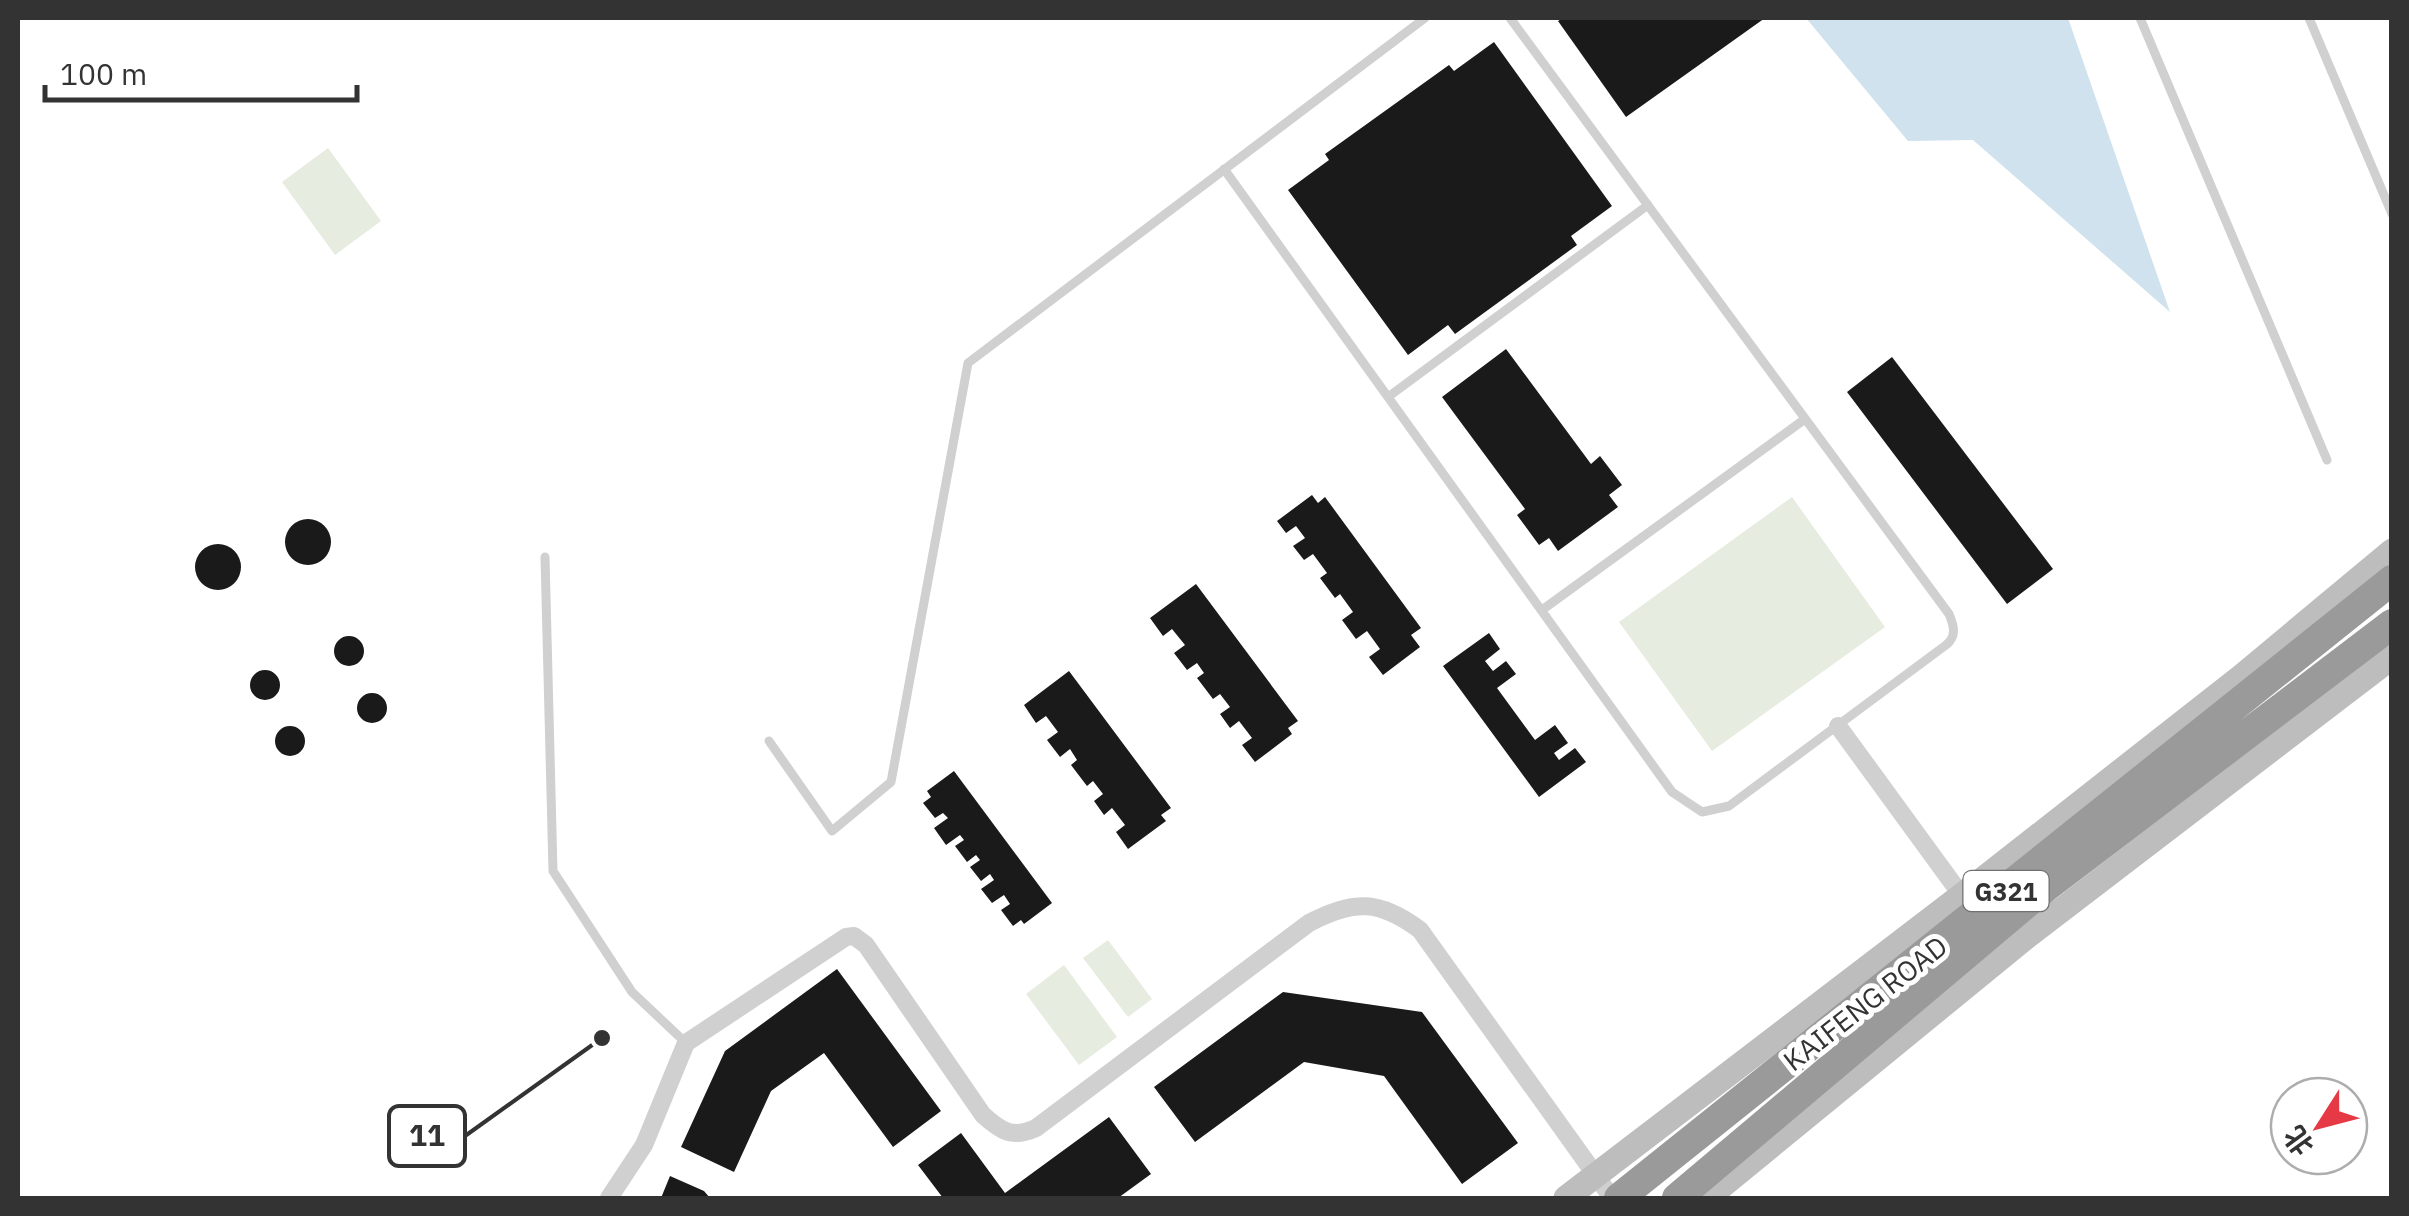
<svg xmlns="http://www.w3.org/2000/svg" width="2409" height="1216" font-family="'IBM Plex Sans','Noto Sans SC',sans-serif">
	<style>
		.green { fill: #e6ecdf }
		.water { fill: #cfe2ee }
		.building { fill: #1a1a1a }
		.lines { fill: none; stroke-linecap: round; stroke-linejoin: round }
		.lane { stroke: #d0d0d0; stroke-width: 9 }
		.street { stroke: #d0d0d0; stroke-width: 18 }
		.secondary { stroke: #bdbdbd; stroke-width: 25 }
		.highway { stroke: #9a9a9a; stroke-width: 30 }
		.labels { text-anchor: middle; dominant-baseline: central; stroke-width: 10; stroke-linejoin: round; paint-order: stroke }
		.shield { fill: #fff; stroke: #707070; stroke-width: 2.5 }
		.shield-label { font-size: 25px; font-weight: bold; fill: #333 }
		.street-label { font-size: 28px; fill: #333; stroke: #fff }
		.leader { fill: none; stroke: #333; stroke-width: 4 }
		.callout-dot { fill: #333; stroke: #fff; stroke-width: 4 }
		.callout { fill: #fff; stroke: #333; stroke-width: 4 }
		.callout-label { font-size: 30px; text-anchor: middle; font-weight: bold; fill: #333 }
	</style>
	<rect width="100%" height="100%" fill="#fff"/>
	<path class="green" d="M328 148 381 221 335 255 282 182Z
		M1792 497 1885 627 1712 751 1619 622Z
		M1108 940 1152 999 1128 1017 1083 958Z
		M1064 965 1117 1037 1079 1065 1026 994Z"/>
	<path class="water" d="M1806 18H2068L2170 312 1973 140 1908 141Z"/>
	<path class="building" d="M1563 18H1765L1626 117 1558 21Z
		M1494 42 1612 206 1571 236 1577 245 1455 334 1448 325 1408 355 1288 190 1329 160 1325 154 1449 65 1454 71Z
		M1506 349 1591 464 1600 456 1622 485 1609 495 1618 507 1558 551 1549 538 1539 545 1517 515 1525 509 1442 397Z
		M1892 357 2053 569 2007 604 1847 392Z
		M1312 495 1318 503 1325 497 1421 628 1411 635 1420 647 1383 675 1369 657 1380 649 1367 631 1356 639 1342 620 1353 612 1340 594 1335 598 1320 578 1327 573 1313 554 1304 560 1293 546 1305 538 1296 526 1286 533 1277 521Z
		M285 542a23 23 0 1 1 46 0a23 23 0 1 1-46 0Z
		M195 567a23 23 0 1 1 46 0a23 23 0 1 1-46 0Z
		M1196 584 1298 721 1288 728 1292 734 1255 762 1242 745 1252 738 1239 721 1230 728 1220 714 1230 707 1220 694 1213 699 1197 678 1204 673 1197 663 1187 670 1174 653 1185 645 1172 629 1163 636 1150 618Z
		M1489 633 1500 649 1485 661 1493 671 1506 661 1516 674 1497 688 1535 740 1555 725 1568 743 1554 753 1559 760 1575 748 1586 762 1539 797 1443 666Z
		M334 651a15 15 0 1 1 30 0a15 15 0 1 1-30 0Z
		M250 685a15 15 0 1 1 30 0a15 15 0 1 1-30 0Z
		M1069 671 1171 808 1161 815 1166 821 1128 849 1116 832 1125 825 1112 808 1104 815 1094 801 1103 794 1093 781 1087 786 1071 765 1077 760 1070 749 1060 757 1047 740 1058 732 1046 716 1036 723 1024 705Z
		M357 708a15 15 0 1 1 30 0a15 15 0 1 1-30 0Z
		M275 741a15 15 0 1 1 30 0a15 15 0 1 1-30 0Z
		M954 771 1052 903 1024 924 1021 920 1013 926 1001 910 1010 904 1004 895 992 903 981 889 994 880 990 874 981 881 970 867 980 860 976 855 967 862 955 846 964 840 960 835 946 845 934 828 948 818 943 813 935 818 923 803 931 797 927 791Z
		M837 969 941 1111 893 1147 824 1053 771 1091 734 1172 681 1147 725 1051Z
		M1283 992 1422 1012 1518 1143 1462 1184 1384 1076 1304 1062 1195 1142 1154 1087Z
		M1109 1117 1151 1174 1118 1198H943L918 1165 961 1133 1005 1193Z
		M670 1176 704 1191 710 1198H661Z"/>
	<g class="lines">
		<path class="lane" d="M2140 18 2327 460
			M2309 18 2392 214
			M1224 169 1672 792 1702 812 1729 806 1946 645C1957 636 1954 626 1949 614L1510 18
			M1388 397 1648 205
			M545 557 553 871 632 992 686 1043
			M1542 610 1805 419
			M769 741 832 831 891 782 968 363 1425 18"/>
		<path class="street" d="M1838 726 1962 896
			M609 1198 644 1145 686 1043 846 937 854 936 866 945 983 1115C1001 1131 1012 1139 1036 1128L1309 923C1354 899 1380 900 1420 930L1612 1198"/>
		<path class="secondary" d="M1566 1198 1982 880 2242 676 2392 551
			M1707 1198 2026 937 2392 657"/>
		<path class="highway" d="M1619 1198 2392 580
			M1677 1198 2047 886 2392 624"/>
	</g>
	<g class="labels">
		<rect class="shield" x="1963.5" y="871" width="85" height="40" rx="8"/>
		<g class="shield-label">
			<text x="2006" y="891">G321</text>
		</g>
		<g class="street-label">
			<text transform="translate(1865 1003) rotate(-38)">KAIFENG ROAD</text>
		</g>
	</g>
	<path class="leader" d="M602 1038L465 1136"/>
	<circle class="callout-dot" cx="602" cy="1038" r="10"/>
	<rect class="callout" x="389" y="1106" width="76" height="60" rx="10"/>
	<g class="callout-label">
		<text x="427" y="1146">11</text>
	</g>
	<rect width="2409" height="1216" fill="none" stroke="#333333" stroke-width="40"/>
	<g transform="translate(2319 1126) rotate(234)"><circle r="48" fill="#ffffff" stroke="#adadad" stroke-width="2.5"/>
	<path d="M0-8L18 38L0 25L-18 38Z" fill="#e63946"/>
	<text y="-15" font-size="28" font-weight="bold" text-anchor="middle" fill="#333333">北</text>
	</g>
	<path d="M45 85v15h312v-15" fill="none" stroke="#333333" stroke-width="5"/>
	<text x="60" y="85" font-size="30" fill="#333333" stroke="#ffffff" stroke-width="8" paint-order="stroke">100 m</text>
</svg>
